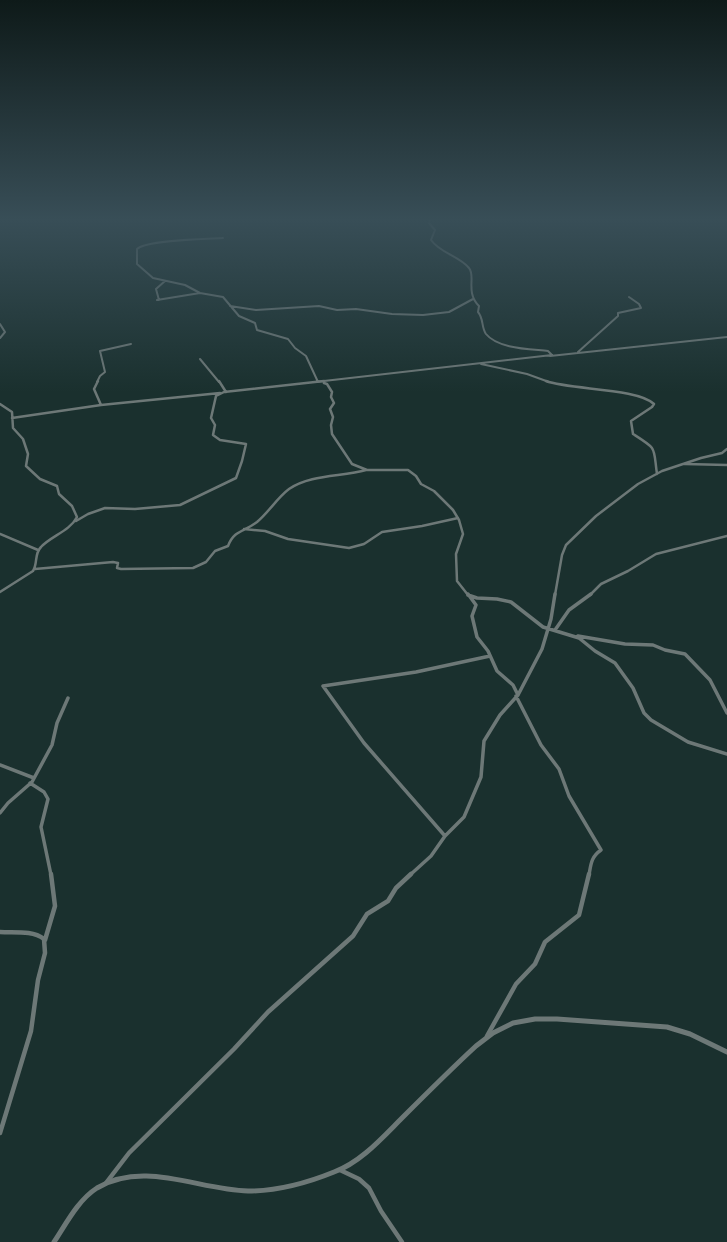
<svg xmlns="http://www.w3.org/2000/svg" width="727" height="1242" font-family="'DejaVu Sans',sans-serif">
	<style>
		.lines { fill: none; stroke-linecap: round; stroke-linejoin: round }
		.minor-far3 { stroke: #6d7877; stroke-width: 2 }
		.minor-far2 { stroke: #6d7877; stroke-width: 2.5 }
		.minor-far1 { stroke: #6d7877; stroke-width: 3.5 }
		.minor { stroke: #6d7877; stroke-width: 4.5 }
		.tertiary { stroke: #6d7877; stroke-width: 5 }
	</style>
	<rect width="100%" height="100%" fill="#1a302e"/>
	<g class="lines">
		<path class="minor-far3" d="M223 238C207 239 146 240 137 249V264L153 278 185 285 200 293 223 297 239 316 255 323 257 330 288 339 295 348 306 356 318 382
			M157 300 200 293
			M159 300 156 289 165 281
			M230 306 256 310 319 306 337 310 356 309 392 314 423 315 449 312 473 299
			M0 324 5 332 0 338
			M578 352 618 316V313L641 308 639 304 629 297
			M550 356 727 337
			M200 359 219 382
			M481 364 527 374 549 382
			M97 382 100 376 105 372 100 351 131 344
			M315 382 552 355 548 351C531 349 498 349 486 334 481 327 484 319 478 312L479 306C465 292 476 276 469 268 459 256 440 253 431 240L435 230 429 223 430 219"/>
		<path class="minor-far2" d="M98 381 94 389 101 405
			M219 381 226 392
			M546 381C570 390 638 388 654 404L652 407 631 421 633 434C658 450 653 446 657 474
			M324 383 327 384 332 392 331 397 334 403 330 409 333 417 331 425 332 434 352 464 367 470H408L416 476 421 484 434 491 453 510 459 520 463 534 456 554 457 581 468 595
			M0 404 12 412 13 428 23 439 28 454 26 466 40 479 57 486 59 494 72 506 77 517C70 531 51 536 41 547 34 554 38 563 33 571L0 592
			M12 418 101 405 220 393
			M685 464 727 465
			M76 521 88 514 105 508 135 509 180 505 236 478 242 461 246 444 220 440 213 435 215 425 211 418 216 396 224 392 324 381
			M244 529 265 531 288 539 349 548 364 544 382 532 422 526 458 518
			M0 534 38 550
			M35 569 113 562 118 563 117 568 121 569 193 568 206 562 215 551 228 546C234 530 244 532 257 522 269 512 277 498 289 489 311 474 342 477 366 470
			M555 595 562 555 566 545 596 516 638 484 662 471 701 458 722 453 727 449
			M590 595 601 584 628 571 656 554 727 536"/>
		<path class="minor-far1" d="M468 594 476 605 472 616 477 637 488 651 497 671 513 685 518 695
			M468 595 477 598 497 599 511 602 543 627 579 638 595 651 615 663 633 688 644 713 651 720 688 742 727 754
			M555 630 569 610 591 594
			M578 636 625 644 653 645 665 650 685 654 710 680 727 713
			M516 696 541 745 559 769 569 796 601 850C591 857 591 864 589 875
			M0 765 34 778
			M30 783 44 792 48 799 41 827 51 875
			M0 813 8 803 32 782 52 745 57 723 68 698
			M445 836 364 743 323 686 416 672 490 656
			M410 875 431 856 445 836 464 817 481 777 484 741 500 715 518 695 542 649 551 619 555 594"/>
		<path class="minor" d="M0 932C14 933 32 930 44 939L45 953 38 980 31 1031 0 1133
			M45 940 55 906 51 874
			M487 1036 516 984 535 964 545 942 579 915 589 874
			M340 1170 359 1179 369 1188 381 1211 402 1242
			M106 1183 129 1153 234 1049 268 1012 353 936 367 914 388 901 396 888 411 874"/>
		<path class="tertiary" d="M54 1242C66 1224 78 1200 97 1188 144 1160 199 1190 248 1191 277 1191 307 1183 334 1172 361 1162 382 1138 402 1118 426 1094 450 1070 476 1046L493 1033 513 1023 535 1019H557L667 1027 690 1034 727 1052"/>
	</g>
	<linearGradient id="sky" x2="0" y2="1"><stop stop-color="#0e1a19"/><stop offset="0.56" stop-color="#384e57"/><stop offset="1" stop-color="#384e57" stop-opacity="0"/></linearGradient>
	<rect width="727" height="392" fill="url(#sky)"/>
</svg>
